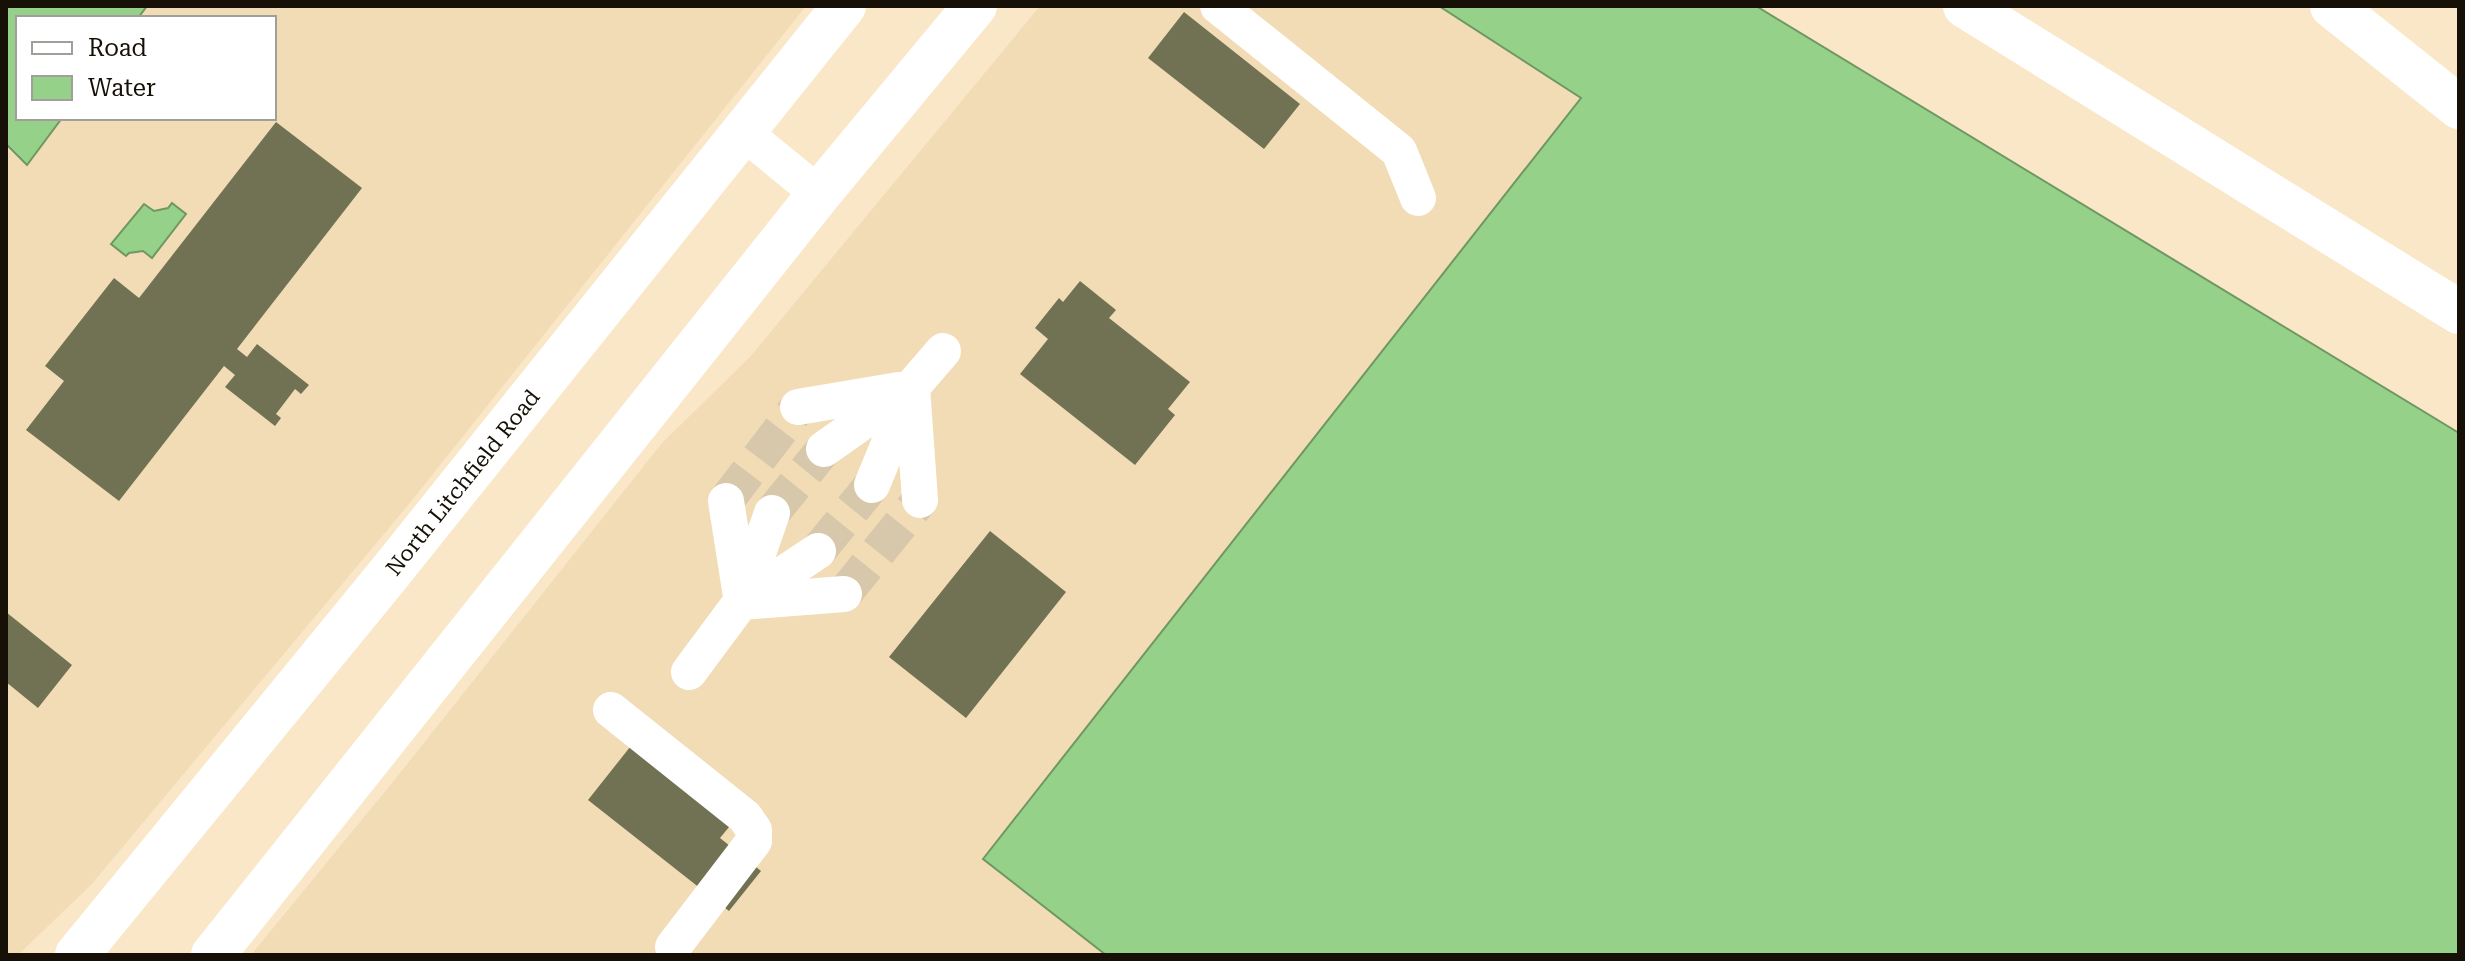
<svg xmlns="http://www.w3.org/2000/svg" width="2465" height="961" font-family="'Roboto Serif',serif">
	<style>
		.built { fill: #f2dcb6 }
		.water { fill: #95d189; stroke: #6f9762; stroke-width: 2 }
		.building { fill: #707253 }
		.lines { fill: none; stroke-linecap: round; stroke-linejoin: round }
		.minor-tunnel { stroke: #d7c7ab; stroke-width: 36; stroke-dasharray: 36 18; stroke-linecap: butt }
		.minor { stroke: #fff; stroke-width: 36 }
		.major { stroke: #fff; stroke-width: 44 }
		.highway { stroke: #fff; stroke-width: 44 }
		.labels { text-anchor: middle; dominant-baseline: central; stroke-width: 7; stroke-linejoin: round; paint-order: stroke }
		.street-label { font-size: 22px; fill: #161006; stroke: #fff }
	</style>
	<rect width="100%" height="100%" fill="#f9e7c8"/>
	<path class="built" d="M147 6H806L409 504 91 885 18 955H6V148L27 165 62 118H274V18H138Z
		M1040 6H1439L1582 98 983 858 1106 955H251L396 778 662 443 750 357Z"/>
	<path class="water" d="M6 6H147L138 18H18V118H62L27 165 6 144Z
		M1439 6H1756L2459 433V955H1106L983 859 1581 98Z
		M172 203 186 214 152 258 143 251 129 253 126 256 111 244 144 204 154 211 168 208Z"/>
	<path class="building" d="M1184 12 1300 104 1264 149 1148 58Z
		M276 122 362 188 237 349 247 357 257 344 309 385 301 394 295 389 276 414 281 418 275 426 225 387 235 375 224 366 119 501 26 430 64 381 45 366 114 278 139 298Z
		M1080 281 1116 310 1109 318 1190 382 1168 409 1175 415 1135 465 1020 374 1048 339 1035 328 1059 298 1063 302Z
		M990 531 1066 592 966 718 889 657Z
		M6 612 72 665 38 708 6 682Z
		M634 742 734 821 720 838 761 871 729 911 588 800Z"/>
	<g class="lines">
		<path class="minor-tunnel" d="M726 501 798 407
			M772 513 824 449
			M818 551 872 485
			M844 594 920 500"/>
		<path class="minor" d="M1218 6 1399 151 1418 198
			M743 132 819 194
			M798 407 899 390
			M824 449 912 387 920 500
			M872 485 912 387 943 351
			M726 501 741 596
			M772 513 741 602 844 594
			M689 672 741 602 818 551
			M611 710 745 817 754 830V841L673 947"/>
		<g class="major">
			<path id="s1" d="M77 955 388 575 844 6"/>
			<path d="M213 955 819 194 975 6"/>
		</g>
		<path class="highway" d="M1965 6 2459 312
			M2332 6 2459 107"/>
	</g>
	<g class="labels">
		<g class="street-label">
			<text stroke="none"><textPath href="#s1" startOffset="610">North Litchfield Road</textPath></text>
		</g>
	</g>
	<rect width="2465" height="961" fill="none" stroke="#161006" stroke-width="16"/>
	<rect x="16" y="16" width="260" height="104" fill="#ffffff" stroke="#a29f9b" stroke-width="2"/>
	<rect x="32" y="42" width="40" height="12" fill="#ffffff" stroke="#a29f9b" stroke-width="2"/>
	<text x="88" y="56" font-size="24" fill="#161006">Road</text>
	<rect x="32" y="76" width="40" height="24" fill="#95d189" stroke="#a29f9b" stroke-width="2"/>
	<text x="88" y="96" font-size="24" fill="#161006">Water</text>
</svg>
